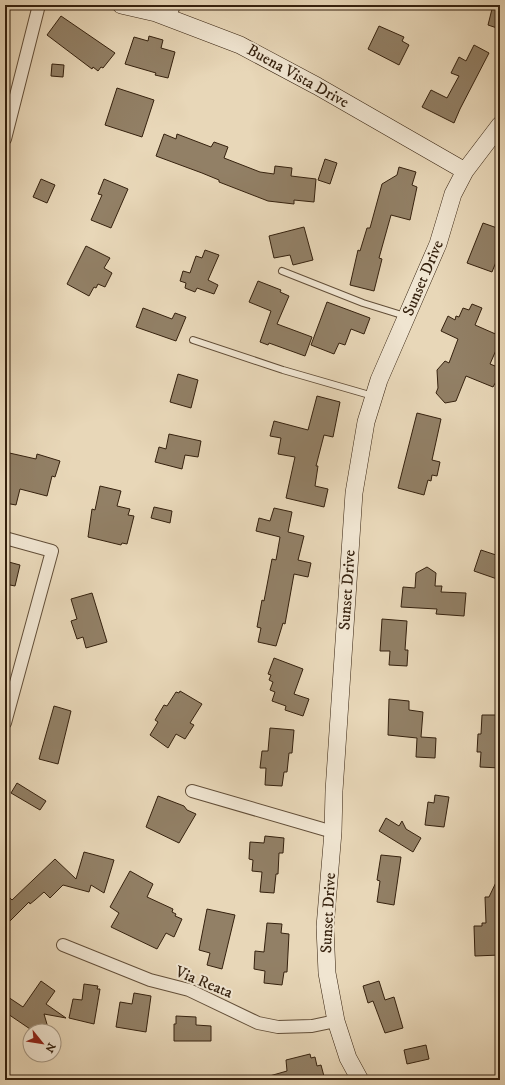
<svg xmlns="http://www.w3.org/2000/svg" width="505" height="1085" font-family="'IM FELL DW Pica',serif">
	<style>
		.building { fill: #928066; stroke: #35210e }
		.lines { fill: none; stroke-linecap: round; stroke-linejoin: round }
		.lane-casing { stroke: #624e38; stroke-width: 8 }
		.street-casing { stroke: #624e38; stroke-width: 14 }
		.secondary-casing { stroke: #35210e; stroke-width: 18 }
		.lane { stroke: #f0e5d1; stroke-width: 6 }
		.street { stroke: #f0e5d1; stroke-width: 12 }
		.secondary { stroke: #f0e5d1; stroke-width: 17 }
		.labels { text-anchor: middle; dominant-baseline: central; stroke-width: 4; stroke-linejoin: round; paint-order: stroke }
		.street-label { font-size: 16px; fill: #35210e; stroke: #f0e5d1 }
	</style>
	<rect width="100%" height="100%" fill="#e8d7b8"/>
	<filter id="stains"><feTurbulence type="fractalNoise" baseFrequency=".005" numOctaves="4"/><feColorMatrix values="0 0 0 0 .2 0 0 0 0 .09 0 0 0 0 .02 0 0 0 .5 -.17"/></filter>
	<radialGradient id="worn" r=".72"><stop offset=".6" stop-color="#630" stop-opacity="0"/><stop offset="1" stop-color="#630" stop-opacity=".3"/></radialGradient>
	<path class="building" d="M493 5H500V29L488 25Z
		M61 16 115 53 103 68 101 67 98 71 93 67 92 69 47 35Z
		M379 26 404 37 402 41 409 45 399 65 368 49Z
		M149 36 163 40 161 48 175 52 168 78 155 75 156 73 125 64 134 37 148 41Z
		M474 45 489 53 460 109 454 123 422 107 431 90 447 98 459 76 451 73 459 57 466 61Z
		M52 64 64 65 63 77 51 76Z
		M117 88 154 100 142 137 105 125Z
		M164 134 176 139 177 134 211 147 214 142 228 147 224 158 260 172 274 174 275 166 292 168 291 176 316 179 314 202 294 200V204L268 201 219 182V180L202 173 156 156Z
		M325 159 337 163 330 184 318 180Z
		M399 167 416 172 412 185 417 187 410 220 391 215 379 258 382 259 374 291 350 285 358 250 360 251 367 228H370L382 184 397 175Z
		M41 179 55 185 47 203 33 197Z
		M104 179 128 189 111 228 91 220 102 195 98 194Z
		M483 223 500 229V252L492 272 467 263Z
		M304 227 313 260 293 265 290 255 274 258 269 236Z
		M86 246 110 258 104 268 112 273 105 287 98 284 96 288 94 287 89 296 67 284Z
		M205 250 219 255 208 280 218 285 214 294 197 288 195 292 185 288 186 283 180 281 183 271 190 273 196 256 202 258Z
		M258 281 281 290 280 292 289 296 277 324 312 337 305 356 269 343 268 345 260 342 271 311 249 302Z
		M327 302 370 318 364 334 351 329 345 345 339 343 334 354 311 345Z
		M472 304 482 308 475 325 500 336V341L490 364 500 368 498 378 493 387 466 376 456 401 445 403 436 393 438 388 437 370 445 361 449 363 458 339 441 331 448 316 455 320 456 316 459 317 463 308 469 310Z
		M143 308 172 319 175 313 186 317 176 341 136 327Z
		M178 374 198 380 191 408 170 402Z
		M317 396 340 402 333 437 324 435 316 466H318L315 486 328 489 324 507 286 498 295 457 278 454 281 438 270 436 274 421 308 430Z
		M417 413 441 419 432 460 440 462 437 476 432 475 431 481 428 480 424 495 398 488Z
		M169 434 201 441 198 457 185 455 182 469 155 462 159 447 166 449Z
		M5 452 36 459 37 454 60 461 55 477 52 476 47 496 20 489 16 505 5 503Z
		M100 486 121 491 117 506 130 509 128 515 134 516 127 544 122 543 121 545 88 537 92 509 95 510Z
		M154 507 172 511 170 523 151 518Z
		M274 508 292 512 288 532 304 536 298 560 311 563 308 577 294 574 285 624 283 623 276 646 258 642 261 628 257 627 262 600 264 601 272 559 276 560 280 537 256 531 259 518 270 521Z
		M481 550 499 556 497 562 500 563V580L474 571Z
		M5 561 20 565 15 586 5 584Z
		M427 567 436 573 435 586H442L441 592 466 593 464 616 436 614 437 609 401 607 403 587 415 588 416 573Z
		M92 593 107 642 86 648 83 637 77 639 71 621 77 619 71 599Z
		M382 619 407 621 405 650H408L407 666 389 665 390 651H380Z
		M274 658 303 669 294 694 309 699 303 716 285 710 286 706 272 701 275 692 270 690 273 682 269 680 271 675 268 674Z
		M180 691 202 704 190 723 194 725 185 739 176 734 168 748 150 735 158 722 155 720 164 705 167 706 176 692 179 693Z
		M389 699 409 701V710L423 712 421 737 436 738 435 758 416 757 417 738 388 735Z
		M54 706 71 711 58 764 39 759Z
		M482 715H500V768L480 767 481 752H477L478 734H481Z
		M270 728 294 730 292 753H289L287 772H284L282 786 265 785 266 768H260L262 751H268Z
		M17 783 46 801 40 810 11 793Z
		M435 795 449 797 444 827 425 825 428 802 434 803Z
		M158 796 184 806 187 810 196 814 179 843 146 827Z
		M386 818 399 826 402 821 406 829 421 838 413 852 379 831Z
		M265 836 284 838 283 853H279L278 874H276L274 893 260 892 262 872 252 871 253 860 249 859 250 842 264 843Z
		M84 852 114 860 104 893 91 885 89 892 63 885 50 898 44 892 35 900 30 904 29 902 5 926V893L12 900 55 859 76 879Z
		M381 855 401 857 394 905 377 902 380 881 377 880Z
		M130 871 153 884 147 897 173 909 172 912 176 914 175 916 182 919 174 937 166 933 157 949 111 927 119 913 110 907Z
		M500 874V955L475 956 474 926H482V923H486L485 897H489Z
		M207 909 235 915 222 969 207 965 210 953 199 950Z
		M267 923 282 924 281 933 289 934 287 972H284L282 985 264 983 265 971 254 969 255 951 264 952Z
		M41 981 55 991 46 1004 66 1018 44 1014 49 1031H33L5 1012V995L23 1007Z
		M379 981 385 1000 394 997 403 1028 385 1033 373 1001 368 1003 363 986Z
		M84 984 98 986 97 989H100L94 1024 69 1018 73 999 82 1000Z
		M134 993 151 996 146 1032 116 1027 120 1002 132 1004Z
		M176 1016 196 1017V1025L211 1026V1041H174V1024H176Z
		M426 1045 429 1059 407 1064 404 1050Z
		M310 1054 311 1058 315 1057 317 1066 321 1065 325 1080H267L266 1077 287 1071 286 1060Z"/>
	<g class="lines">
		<defs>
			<path id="lane" d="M173 18 177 5
				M282 271 363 303 405 316
				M193 340 283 370 373 396"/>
			<path id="street" d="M5 139 39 5
				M5 538 52 551 5 723
				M192 791 333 832
				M63 945 150 980 189 990 258 1023 278 1027 312 1026 336 1021"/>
			<path id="secondary" d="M121 5 156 13 240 45 317 86 465 171
				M360 1080 348 1058 336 1021 327 973 325 927 333 832 334 791 354 493 366 422 379 380 438 244 453 194 465 171 500 125"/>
		</defs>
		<use href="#lane" class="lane-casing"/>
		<use href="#street" class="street-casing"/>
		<use href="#secondary" class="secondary-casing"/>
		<use href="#lane" class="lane"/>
		<use href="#street" class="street"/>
		<use href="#secondary" class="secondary"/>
	</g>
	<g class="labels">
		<g class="street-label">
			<text transform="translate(298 76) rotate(29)">Buena Vista Drive</text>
			<text transform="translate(423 278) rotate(-67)">Sunset Drive</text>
			<text transform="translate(347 590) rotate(-86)">Sunset Drive</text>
			<text transform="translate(328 913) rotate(-87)">Sunset Drive</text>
			<text transform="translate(204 982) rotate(22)">Via Reata</text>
		</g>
	</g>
	<rect width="505" height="1085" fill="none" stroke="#e8d7b8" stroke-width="20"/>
	<rect x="6" y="6" width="493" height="1073" fill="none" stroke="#35210e" stroke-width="2"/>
	<rect x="10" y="10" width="485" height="1065" fill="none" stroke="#35210e"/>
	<g transform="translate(42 1043) rotate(120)"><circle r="19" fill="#f0e5d1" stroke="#a59783"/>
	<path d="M0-3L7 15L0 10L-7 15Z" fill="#8f2418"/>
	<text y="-6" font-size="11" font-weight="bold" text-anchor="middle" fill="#35210e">N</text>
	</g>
	<rect width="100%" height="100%" filter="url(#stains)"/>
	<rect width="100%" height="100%" fill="url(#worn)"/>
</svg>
